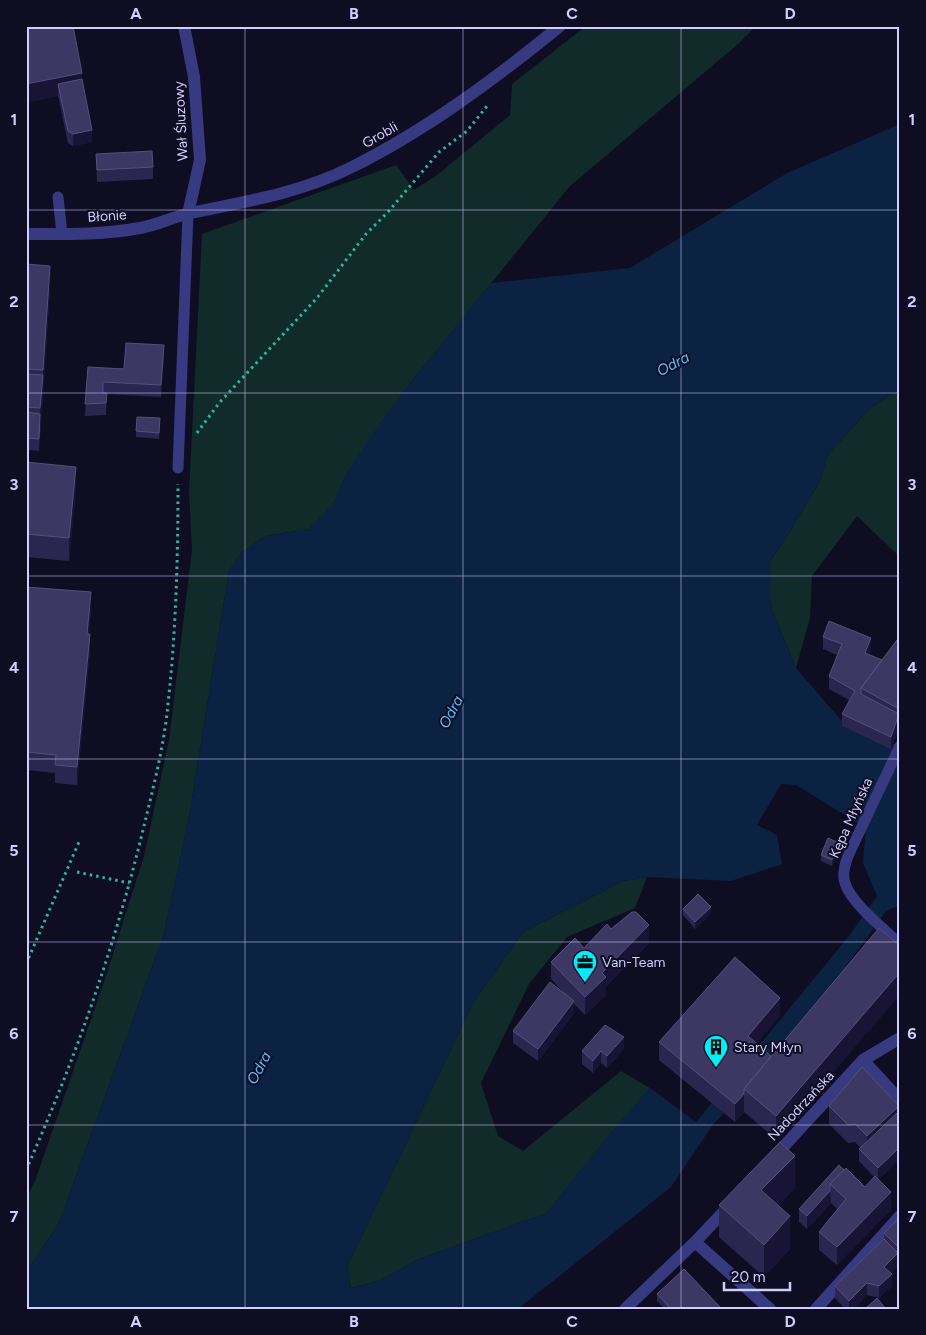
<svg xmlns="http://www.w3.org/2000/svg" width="926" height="1335" font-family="Figtree,sans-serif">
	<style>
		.green { fill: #102b29 }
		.water { fill: #0b2243; fill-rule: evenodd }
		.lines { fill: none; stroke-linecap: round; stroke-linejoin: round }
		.path { stroke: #2cb4a4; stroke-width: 3; stroke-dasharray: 2.5 4; stroke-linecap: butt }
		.lane { stroke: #373981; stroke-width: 11 }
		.street { stroke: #373981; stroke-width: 12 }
		.wall { fill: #2b2650 }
		.shaded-wall { fill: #191435 }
		.building { fill: #3d3863; stroke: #544f7b }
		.grid { fill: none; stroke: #d0cdff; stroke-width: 1; stroke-opacity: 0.55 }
		.labels { text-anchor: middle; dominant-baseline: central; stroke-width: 4; stroke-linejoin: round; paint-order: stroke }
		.street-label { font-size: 14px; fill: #d0cdff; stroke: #0f0d21 }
		.poi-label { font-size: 14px; fill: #d0cdff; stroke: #0f0d21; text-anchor: start }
		.water-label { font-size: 15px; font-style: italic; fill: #5bbdff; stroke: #0f0d21 }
		.neatline { fill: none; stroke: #d0cdff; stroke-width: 2 }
		.grid-label { font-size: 16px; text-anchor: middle; font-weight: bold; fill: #d0cdff }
	</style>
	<rect width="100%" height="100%" fill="#0f0d21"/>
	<path class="green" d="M586 26H756L737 45 570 186 403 392 347 473 333 505 309 529 266 536 242 552 229 571 188 823 163 937 59 1223 26 1273V1199L35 1181 104 982 144 856 169 740 192 550 189 492 202 234 396 165 414 190 437 175 510 115 512 84Z
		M900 389V557L857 516 812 576 810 618 796 668 772 610 769 595 770 561 786 538 820 481 827 456 870 408Z
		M647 877 635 908 567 937 529 984 481 1083 498 1136 523 1151 621 1071 650 1088 605 1140 547 1213 419 1259 381 1280 351 1288 347 1267 473 1003 523 932 623 881Z"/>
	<path class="water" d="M900 124V389L870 408 827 456 820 481 786 538 770 561 769 595 772 610 796 668 846 726 900 746V905L886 911 802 1027 712 1126 671 1187 518 1309H26V1273L59 1223 163 937 188 823 229 571 242 552 266 536 309 529 333 505 347 473 376 429 403 392 491 283 630 268 787 173ZM781 784 796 785 866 828 863 863 877 896 849 936 696 1122 650 1088 606 1138 547 1213 419 1259 381 1280 351 1288 347 1267 473 1003 523 932 623 881 647 877 731 881 782 864 777 835 757 825Z"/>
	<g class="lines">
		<path class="path" d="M197 433 219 403 317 298 366 234 388 212 439 152 467 131 487 106
			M77 872 129 883
			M26 964 79 842
			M26 1170C75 1060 115 946 143 830 153 789 164 746 168 704 176 631 178 557 178 484"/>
		<path class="lane" d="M58 197 62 234
			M178 468 188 214
			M900 746 848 856C845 864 842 875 845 883 851 903 884 929 900 944"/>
		<path class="street" d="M184 26 194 77 200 160 188 214
			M26 234C63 234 103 235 140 228 157 225 173 217 190 213 244 202 300 193 350 168 425 131 495 79 560 26
			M863 1060 900 1100
			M774 1157 863 1060 900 1038
			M695 1242 770 1309
			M625 1309 695 1242 730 1205
			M816 1309 900 1216"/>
	</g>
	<path class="wall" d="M26 26 82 79 92 142 73 146 68 143 58 96 26 102Z
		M96 154 153 167V179L97 182Z
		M26 264 50 289 39 451 26 450Z
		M164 357 161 397 107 394 106 415 85 416 88 367 124 369Z
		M160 424 159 439 136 437V431Z
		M26 462 76 490 69 561 26 557Z
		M26 587 91 610 89 634 90 652 77 785 55 783V773L26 770Z
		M900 636V725L891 749 842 726V714L849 700 829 689V676L837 655 823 649V637L871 650 869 655 882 660Z
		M839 850 832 866 821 861V855Z
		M683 909 711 913 695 929 683 915Z
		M879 928 776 1139 744 1112 735 1122 659 1060V1042L780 1016 756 1044 771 1056Z
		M611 929 649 943 606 986V995L585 1015 574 1004V1013L538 1061 513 1043V1031L564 993 551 979V962L584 948Z
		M624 1049 607 1068 601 1063 593 1073 582 1064V1051Z
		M829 1106 899 1111 900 1113V1159L878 1180 891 1210 837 1265 819 1250V1232L837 1209 831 1203 807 1229 799 1222V1209L839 1165 865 1187 874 1177 859 1161V1149L861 1148 855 1142 848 1143 829 1124Z
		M795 1188 778 1205 790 1249 764 1277 719 1237V1205Z
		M900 1217V1267L898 1265 891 1273 892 1286 879 1298 867 1295 854 1309H845L835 1298V1286L884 1239V1233Z
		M657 1294 722 1309H665L657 1301Z"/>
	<path class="shaded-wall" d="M82 73V91L58 84V96L26 102V84Z
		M92 130V142L73 146V134Z
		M50 266V289L43 393V370Z
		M164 345V357L161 397V385Z
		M43 375V393L39 451 40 408Z
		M76 467V490L69 561V538Z
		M91 592V610L87 651V634Z
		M90 634V652L77 785V767Z
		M871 638V650L865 665V653Z
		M900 707V725L891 749V737L899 714V709Z
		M839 843V850L832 866V860Z
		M711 907V913L695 929V922Z
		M649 925V943L606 986V995L585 1015V997L602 973Z
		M900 972V995L776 1139V1116Z
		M780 998V1016L748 1054V1036Z
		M574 1001V1013L538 1061V1049Z
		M624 1037V1049L607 1068V1056Z
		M601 1051V1063L593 1073V1061Z
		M744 1094V1112L735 1122V1104Z
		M899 1106V1124L867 1154V1136Z
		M900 1147V1159L878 1180V1168Z
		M795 1156V1188L761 1222V1190Z
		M830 1191 831 1203 807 1229V1216Z
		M891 1192V1210L837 1265V1247Z
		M790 1216V1249L764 1277V1245Z
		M898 1253V1266L884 1279V1267Z
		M892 1274V1286L879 1298V1286Z
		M867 1283V1295L854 1309H849V1301Z"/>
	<path class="building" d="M26 26H73L82 73 26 84Z
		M82 79 92 130 73 134 68 131 58 84Z
		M152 151 153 167 97 170 96 154Z
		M26 264 50 266 43 370 26 369Z
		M126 343 164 345 161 385 103 382V393H107L106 403 85 404 88 367 124 369Z
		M26 374 43 375 40 408 26 407Z
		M26 412 40 414 39 439 26 438Z
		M137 417 160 418 159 433 136 431Z
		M26 462 76 467 69 538 26 534Z
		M26 587 91 592 87 634H90L77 767 55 765 56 755 26 752Z
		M829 621 871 638 865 653 882 660 861 688V694L899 714 891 737 842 714 855 691 829 676 842 644 823 637Z
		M900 636V707L899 709 861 688Z
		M828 838 839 843 832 860 821 855Z
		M698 894 711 907 695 922 683 909Z
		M632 912H636L649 925 602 973 606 977 585 997 551 962 575 938 584 948 607 924 611 929Z
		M879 928 900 946V972L776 1116 744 1089Z
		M735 957 780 998 748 1036 771 1056 744 1089V1094L735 1104 659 1042Z
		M550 982 574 1001 538 1049 513 1031Z
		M605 1025 624 1037 607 1056 601 1051 593 1061 582 1051Z
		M862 1067 899 1106 867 1136 855 1124 848 1125 829 1106Z
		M899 1111 900 1113V1147L878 1168 859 1149Z
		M780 1142 795 1156 761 1190 790 1216 764 1245 719 1205Z
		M839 1165 844 1170 830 1184V1191L807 1216 799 1209Z
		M846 1168 865 1187 875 1176 891 1192 837 1247 819 1232 846 1199 830 1184Z
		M900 1217V1249L884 1233Z
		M884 1239 898 1253 884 1267 892 1274 879 1286 867 1283 849 1301 835 1286Z
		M684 1269 722 1309H671L657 1294Z
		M877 1298 886 1309H865Z"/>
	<path class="grid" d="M245 26V1309M463 26V1309M681 26V1309M26 210H900M26 393H900M26 576H900M26 759H900M26 942H900M26 1125H900"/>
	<defs>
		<symbol id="office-pin" viewBox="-11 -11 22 30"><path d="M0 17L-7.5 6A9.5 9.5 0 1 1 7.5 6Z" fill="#00eef8" stroke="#0f0d21"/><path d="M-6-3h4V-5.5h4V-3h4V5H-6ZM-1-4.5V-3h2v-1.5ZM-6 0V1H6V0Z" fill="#111"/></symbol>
		<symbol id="building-pin" viewBox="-11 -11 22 30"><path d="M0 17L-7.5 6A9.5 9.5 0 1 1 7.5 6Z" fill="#00eef8" stroke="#0f0d21"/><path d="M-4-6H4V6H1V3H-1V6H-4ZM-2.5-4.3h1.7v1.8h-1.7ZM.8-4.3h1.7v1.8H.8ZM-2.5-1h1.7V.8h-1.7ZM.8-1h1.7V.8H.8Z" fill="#111"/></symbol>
	</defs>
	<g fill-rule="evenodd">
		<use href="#office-pin" x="571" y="948" width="28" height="38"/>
		<use href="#building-pin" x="702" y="1033" width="28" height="38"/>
	</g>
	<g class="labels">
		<g class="street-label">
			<text transform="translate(181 121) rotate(-93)">Wał Śluzowy</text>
			<text transform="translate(380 135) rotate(-30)">Grobli</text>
			<text transform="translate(107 216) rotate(-4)">Błonie</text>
			<text transform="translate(851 818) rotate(-66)">Kępa Młyńska</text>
			<text transform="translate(801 1106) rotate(-47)">Nadodrzańska</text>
		</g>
		<g class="poi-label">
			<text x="602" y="962">Van-Team</text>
			<text x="734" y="1047">Stary Młyn</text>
		</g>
		<g class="water-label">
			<text transform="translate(673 364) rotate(-28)">Odra</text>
			<text transform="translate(451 712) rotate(-62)">Odra</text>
			<text transform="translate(259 1068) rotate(-62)">Odra</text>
		</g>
	</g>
	<rect width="926" height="1335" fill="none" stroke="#0f0d21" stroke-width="55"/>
	<path d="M724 1282v8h66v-8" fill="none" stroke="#d0cdff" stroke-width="2.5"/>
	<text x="731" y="1282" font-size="15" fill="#d0cdff" stroke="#0f0d21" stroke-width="4" paint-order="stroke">20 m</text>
	<rect x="28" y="28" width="870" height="1280" class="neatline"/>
	<g class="grid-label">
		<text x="136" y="19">A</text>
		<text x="354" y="19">B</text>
		<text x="572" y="19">C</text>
		<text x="790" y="19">D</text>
		<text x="14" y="125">1</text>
		<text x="912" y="125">1</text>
		<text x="14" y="307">2</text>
		<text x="912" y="307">2</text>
		<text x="14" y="490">3</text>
		<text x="912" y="490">3</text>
		<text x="14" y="673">4</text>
		<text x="912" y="673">4</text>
		<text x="14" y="856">5</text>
		<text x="912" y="856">5</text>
		<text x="14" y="1039">6</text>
		<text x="912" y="1039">6</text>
		<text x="14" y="1222">7</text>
		<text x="912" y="1222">7</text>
		<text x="136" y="1327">A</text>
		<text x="354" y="1327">B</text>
		<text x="572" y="1327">C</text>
		<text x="790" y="1327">D</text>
	</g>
</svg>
